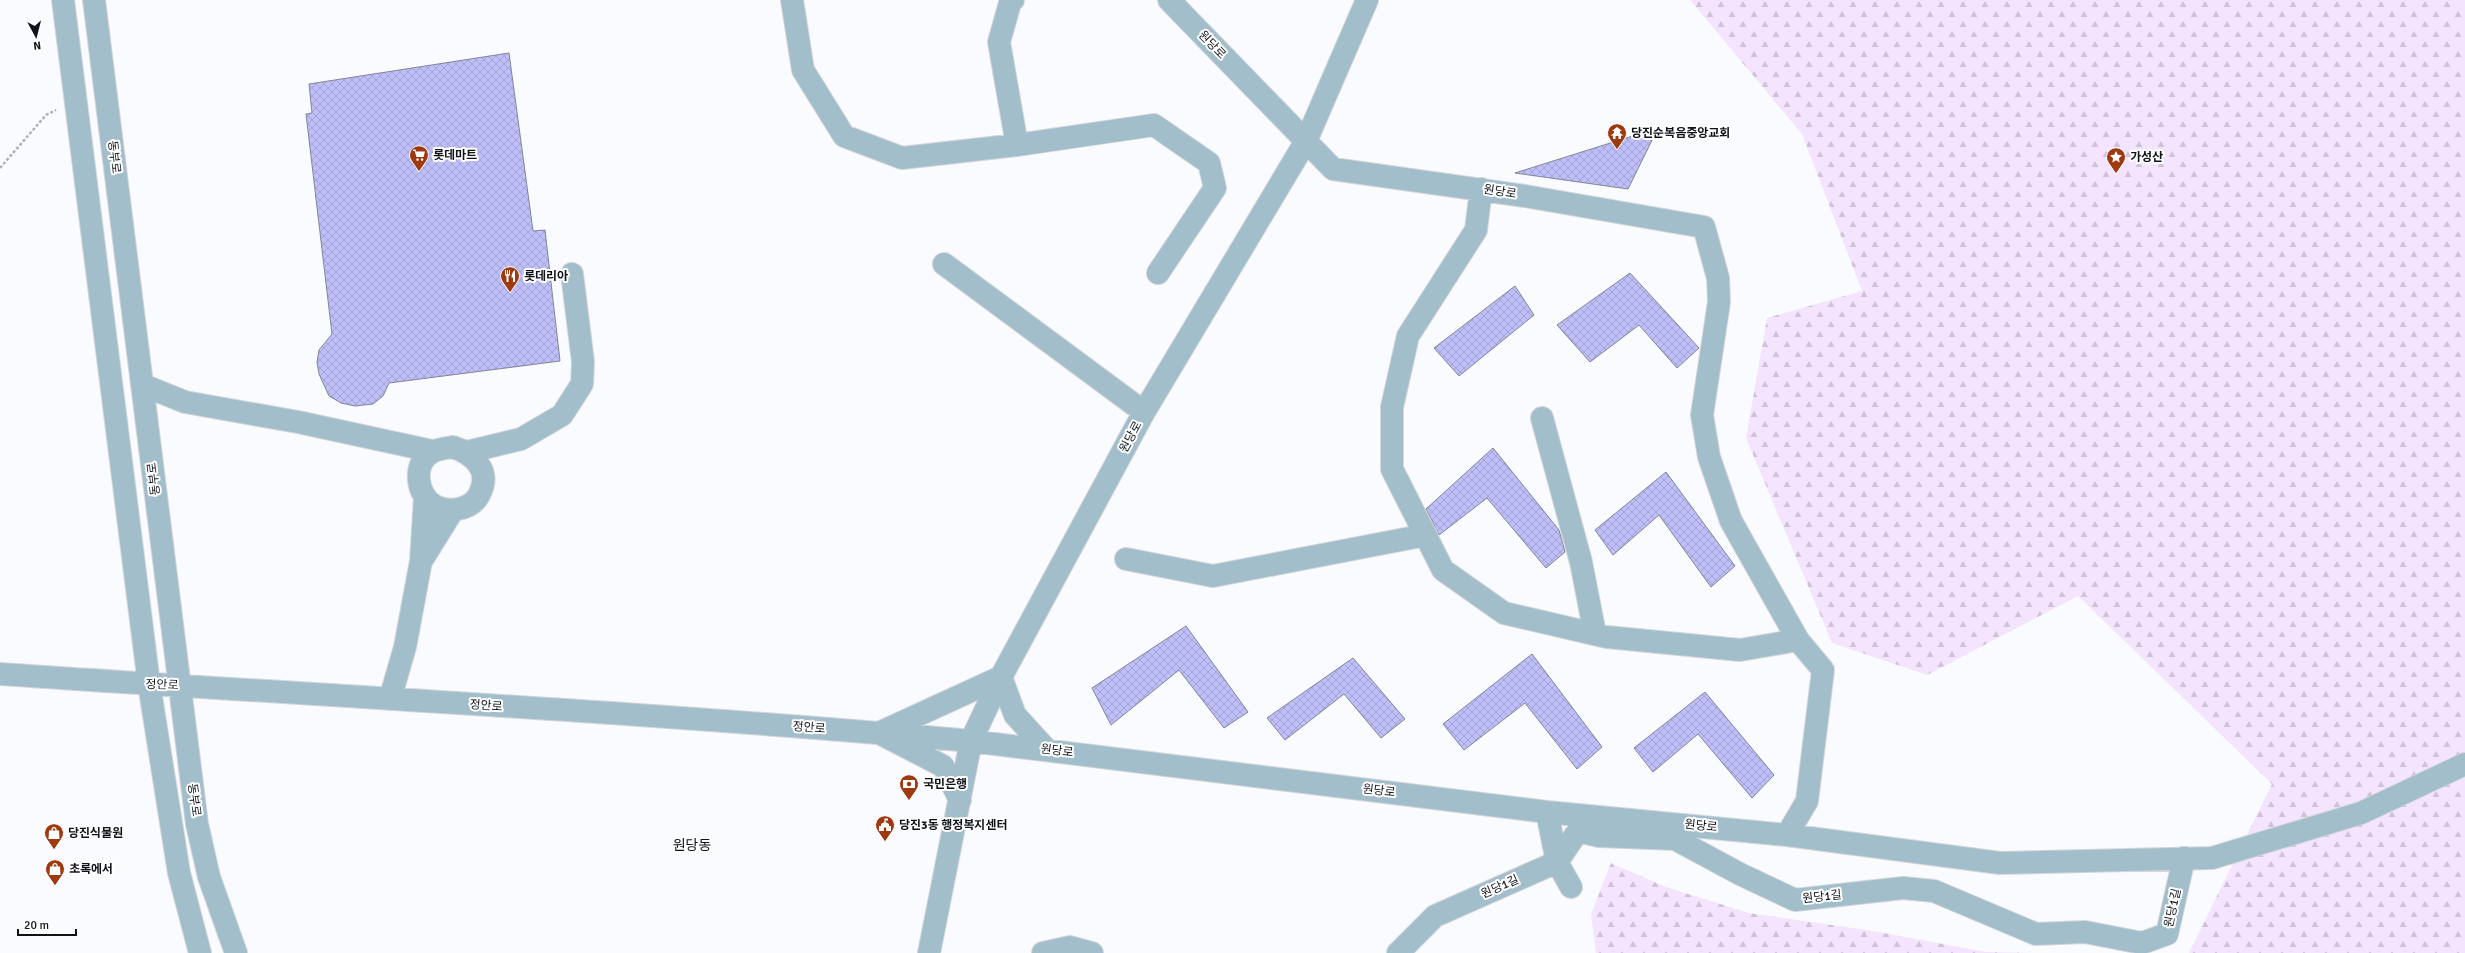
<svg xmlns="http://www.w3.org/2000/svg" width="2465" height="953" font-family="Signika,'Noto Sans KR',sans-serif">
	<style>
		.forest { fill: url(#forest-firs) }
		.building { fill: url(#building-cross-hatch); stroke: #838495 }
		.lines { fill: none; stroke-linecap: round; stroke-linejoin: round }
		.minor-casing { stroke: #d4d6da; stroke-width: 24 }
		.path { stroke: #b0b2b7; stroke-width: 2.5; stroke-dasharray: 3 2; stroke-linecap: butt }
		.minor { stroke: #a1beca; stroke-width: 22 }
		.labels { text-anchor: middle; dominant-baseline: central; stroke-width: 4; stroke-linejoin: round; paint-order: stroke }
		.street-label { font-size: 12px; fill: #0f1319; stroke: #fff }
		.poi-label { font-size: 12px; font-weight: bold; fill: #0f1319; stroke: #fff; text-anchor: start }
		.quarter-label { font-size: 14px; fill: #0f1319; stroke: #fff }
	</style>
	<defs>
		<pattern id="forest-firs" width="22" height="20" patternUnits="userSpaceOnUse"><rect width="22" height="20" fill="#f4e4fe"/><path d="M5 1l3.5 6h-7zM16 11l3.5 6h-7z" fill="#d0c3d9"/></pattern>
		<pattern id="building-cross-hatch" width="8" height="8" patternUnits="userSpaceOnUse"><rect width="8" height="8" fill="#bebff8"/><path d="M0 0l8 8M0 8l8-8" fill="none" stroke="#a2a3d4"/></pattern>
	</defs>
	<rect width="100%" height="100%" fill="#f9fbff"/>
	<path class="forest" d="M1690 0H2465V953H2189L2272 784 2078 596 1927 675 1832 643 1746 438 1767 318 1862 291 1802 134Z
		M1611 863 1666 887 1749 913 1873 931 1986 952 2036 953H1596L1591 914Z"/>
	<path class="building" d="M509 53 533 231 545 230 560 361 389 383 383 396 373 404 355 406 341 403 329 396 319 374 317 362 319 350 332 334 306 114 312 113 309 84Z
		M1658 128 1628 189 1515 173Z
		M1630 273 1699 348 1677 368 1639 325 1590 362 1557 325Z
		M1515 286 1534 315 1459 376 1434 348Z
		M1493 448 1559 530 1565 552 1546 568 1487 498 1439 535 1426 509Z
		M1666 472 1735 566 1711 587 1659 515 1613 555 1595 530Z
		M1186 626 1248 712 1224 728 1179 670 1111 725 1092 688Z
		M1532 654 1602 747 1577 769 1525 703 1464 750 1443 724Z
		M1353 658 1405 719 1381 738 1344 694 1285 740 1267 718Z
		M1705 692 1774 775 1752 798 1698 734 1653 772 1634 748Z"/>
	<g class="lines">
		<defs>
			<path id="minor" d="M63 0 149 684 179 873 200 953
				M94 0 197 824 209 877 236 953
				M792 0 803 70 844 136 902 158 1017 145
				M1013 0 1010 3 999 42 1017 145 1154 125 1209 163 1215 188 1158 273
				M1169 0 1333 169 1525 196 1704 227 1718 278 1719 302 1702 415 1709 457 1731 521 1798 640 1823 670 1807 801 1787 835
				M1481 189 1476 230 1408 336 1392 407V469L1443 570 1504 613 1607 637 1740 650 1798 640
				M944 264 1144 412
				M143 385 185 402 298 422 432 451
				M1542 418 1581 562 1595 634
				M453 447C474 454 492 471 479 495 471 510 449 513 435 506 416 496 412 463 432 452 437 449 446 448 453 447Z
				M467 452 521 439 562 415 582 384 583 362 572 274
				M1126 559 1213 576 1426 535
				M422 560 453 510
				M0 674C324 696 648 712 971 741L1547 812 1787 835 2000 863 2212 858 2361 813 2465 764
				M390 699 405 647 421 561 425 497
				M960 800 943 766 879 733 1001 677 1015 715 1046 749
				M1547 812 1557 862 1571 887
				M929 953 971 741 1001 677 1144 412 1306 141 1367 0
				M1043 953 1070 947 1092 953
				M1398 953 1435 916 1557 862 1578 831 1599 836 1675 839 1740 874 1795 900 1903 888 1934 891 2036 934 2085 932 2142 943 2167 934 2184 858"/>
		</defs>
		<use href="#minor" class="minor-casing"/>
		<path class="path" d="M0 168 46 115 56 110"/>
		<use href="#minor" class="minor"/>
	</g>
	<defs>
		<symbol id="temple-pin" viewBox="-11 -11 22 30"><path d="M0 17L-7.5 6A9.5 9.5 0 1 1 7.5 6Z" fill="#9e3910" stroke="#fff"/><path d="M0-6L5-2H3V0L6.5 2.5H4V6H1.5V3h-3V6H-4V2.5H-6.5L-3 0V-2H-5Z" fill="#fff"/></symbol>
		<symbol id="supermarket-pin" viewBox="-11 -11 22 30"><path d="M0 17L-7.5 6A9.5 9.5 0 1 1 7.5 6Z" fill="#9e3910" stroke="#fff"/><path d="M-6-5.5h2.5l.6 2H6L4.5 2H-2.5L-4.4-4H-6ZM-1.5 3.2a1.3 1.3 0 1 0 .1 0ZM3 3.2a1.3 1.3 0 1 0 .1 0Z" fill="#fff"/></symbol>
		<symbol id="sight-pin" viewBox="-11 -11 22 30"><path d="M0 17L-7.5 6A9.5 9.5 0 1 1 7.5 6Z" fill="#9e3910" stroke="#fff"/><path d="M0-6L1.8-2.2L6-1.7L2.9 1.2L3.7 5.4L0 3.3L-3.7 5.4L-2.9 1.2L-6-1.7L-1.8-2.2Z" fill="#fff"/></symbol>
		<symbol id="restaurant-pin" viewBox="-11 -11 22 30"><path d="M0 17L-7.5 6A9.5 9.5 0 1 1 7.5 6Z" fill="#9e3910" stroke="#fff"/><path d="M-5-6h1v4h1v-4h1v4h1v-4h1v5L-1.5 .5V6h-2V.5L-5-1ZM5-6V6H3V1.5H1.5Q1.5-4 5-6Z" fill="#fff"/></symbol>
		<symbol id="bank-pin" viewBox="-11 -11 22 30"><path d="M0 17L-7.5 6A9.5 9.5 0 1 1 7.5 6Z" fill="#9e3910" stroke="#fff"/><path d="M-6-4H6V4H-6ZM0-2.3a2.3 2.3 0 1 0 0 4.6a2.3 2.3 0 1 0 0-4.6Z" fill="#fff"/></symbol>
		<symbol id="civic-pin" viewBox="-11 -11 22 30"><path d="M0 17L-7.5 6A9.5 9.5 0 1 1 7.5 6Z" fill="#9e3910" stroke="#fff"/><path d="M-.6-6.5H3V-4.5H.6V-3L4-1V1h2V6H-6V1h2V-1L-.6-3ZM-1.2 2.5V6h2.4V2.5Z" fill="#fff"/></symbol>
		<symbol id="shop-pin" viewBox="-11 -11 22 30"><path d="M0 17L-7.5 6A9.5 9.5 0 1 1 7.5 6Z" fill="#9e3910" stroke="#fff"/><path d="M-5-2.5h2.3a2.7 3.5 0 0 1 5.4 0H5L5.5 6h-11ZM-1.5-2.5h3a1.5 2.3 0 0 0-3 0Z" fill="#fff"/></symbol>
	</defs>
	<g fill-rule="evenodd">
		<use href="#temple-pin" x="1606" y="122" width="22" height="30"/>
		<use href="#supermarket-pin" x="408" y="144" width="22" height="30"/>
		<use href="#sight-pin" x="2105" y="146" width="22" height="30"/>
		<use href="#restaurant-pin" x="499" y="265" width="22" height="30"/>
		<use href="#bank-pin" x="898" y="773" width="22" height="30"/>
		<use href="#civic-pin" x="874" y="814" width="22" height="30"/>
		<use href="#shop-pin" x="43" y="822" width="22" height="30"/>
		<use href="#shop-pin" x="44" y="858" width="22" height="30"/>
	</g>
	<g class="labels">
		<g class="street-label">
			<text transform="translate(1212 45) rotate(46)">원당로</text>
			<text transform="translate(114 157) rotate(83)">동부로</text>
			<text transform="translate(1500 192) rotate(9)">원당로</text>
			<text transform="translate(1131 437) rotate(-62)">원당로</text>
			<text transform="translate(154 479) rotate(-97)">동부로</text>
			<text transform="translate(162 685) rotate(2)">정안로</text>
			<text transform="translate(486 706) rotate(4)">정안로</text>
			<text transform="translate(809 728) rotate(4)">정안로</text>
			<text transform="translate(1057 751) rotate(7)">원당로</text>
			<text transform="translate(1379 791) rotate(7)">원당로</text>
			<text transform="translate(194 800) rotate(82)">동부로</text>
			<text transform="translate(1701 826) rotate(6)">원당로</text>
			<text transform="translate(1500 887) rotate(-24)">원당1길</text>
			<text transform="translate(1822 897) rotate(-6)">원당1길</text>
			<text transform="translate(2173 908) rotate(-78)">원당1길</text>
		</g>
		<g class="poi-label">
			<text x="1631" y="133">당진순복음중앙교회</text>
			<text x="433" y="155">롯데마트</text>
			<text x="2130" y="157">가성산</text>
			<text x="524" y="276">롯데리아</text>
			<text x="923" y="784">국민은행</text>
			<text x="899" y="825">당진3동 행정복지센터</text>
			<text x="68" y="833">당진식물원</text>
			<text x="69" y="869">초록에서</text>
		</g>
		<g class="quarter-label">
			<text x="692" y="845">원당동</text>
		</g>
	</g>
	<g transform="translate(36 36) rotate(173)" stroke="#ffffff" stroke-width="3" paint-order="stroke">
	<path d="M0-3L7 15L0 10L-7 15Z" fill="#0f1319"/>
	<text y="-6" font-size="11" font-weight="bold" text-anchor="middle" fill="#0f1319">N</text>
	</g>
	<path d="M18 929v6h58v-6" fill="none" stroke="#0f1319" stroke-width="2"/>
	<text x="24" y="929" font-size="12" fill="#0f1319" stroke="#ffffff" stroke-width="3" paint-order="stroke">20 m</text>
</svg>
